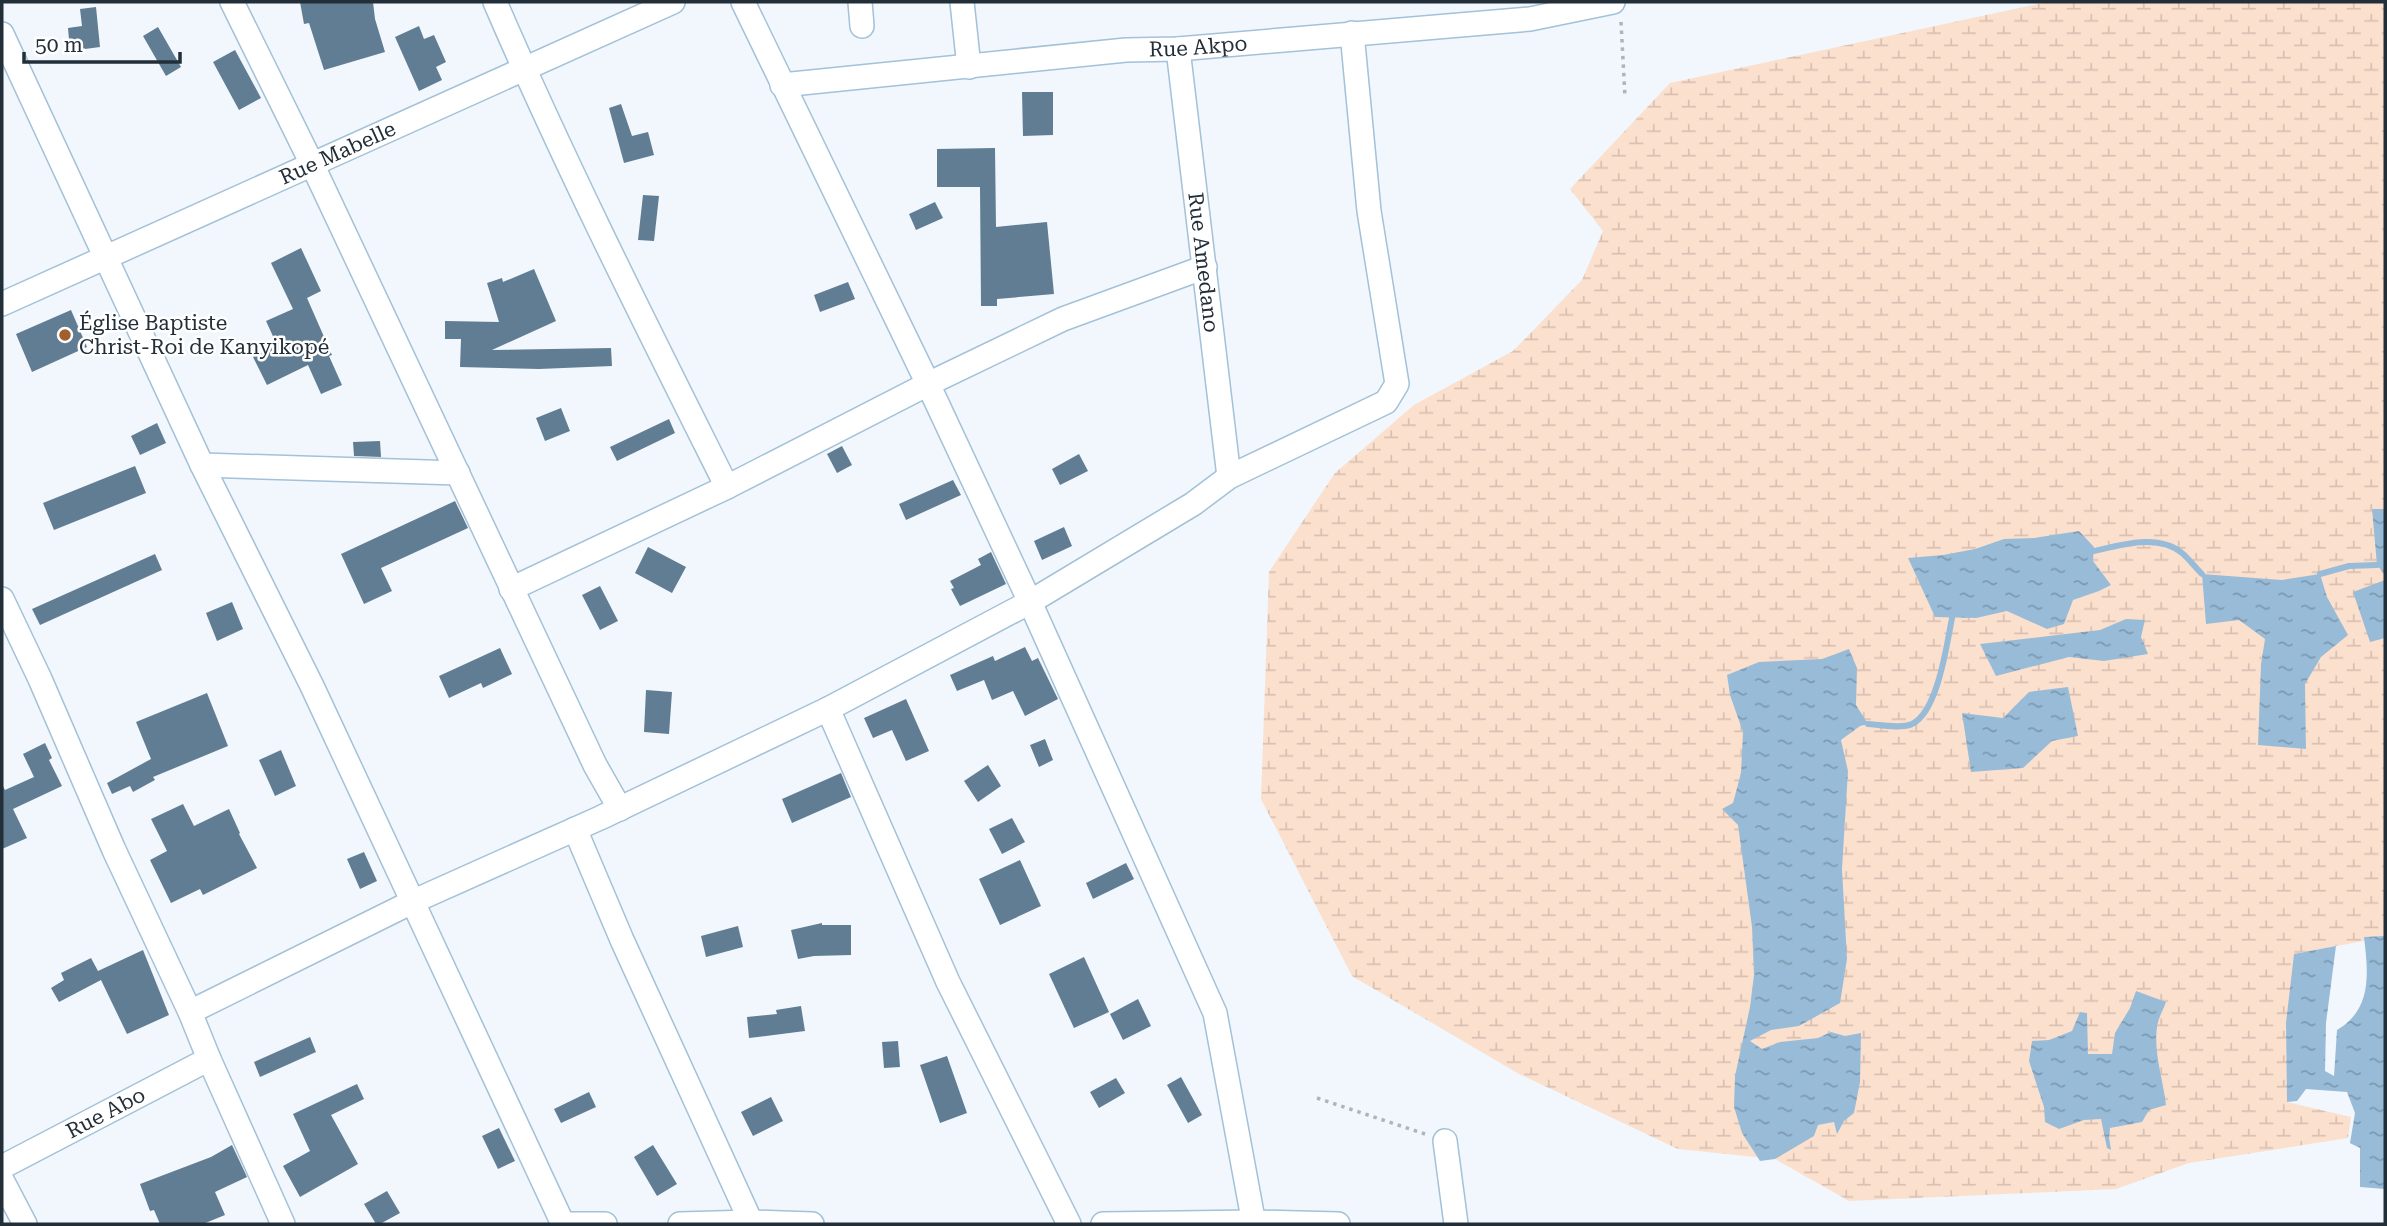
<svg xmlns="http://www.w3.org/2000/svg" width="2387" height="1226" font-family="'Roboto Serif',serif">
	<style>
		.wetland { fill: url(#wetland-marsh) }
		.water { fill: url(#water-ripples) }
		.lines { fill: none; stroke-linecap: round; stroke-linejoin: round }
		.stream { stroke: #98bcd8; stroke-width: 6 }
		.building { fill: #617d93 }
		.minor-casing { stroke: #a3c1d8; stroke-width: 26 }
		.path { stroke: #adb5bb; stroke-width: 3.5; stroke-dasharray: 3.5 5; stroke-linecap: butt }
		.minor { stroke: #fff; stroke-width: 23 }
		.poi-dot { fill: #a25f2e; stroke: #fff; stroke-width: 2.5 }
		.labels { text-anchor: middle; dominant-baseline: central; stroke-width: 5; stroke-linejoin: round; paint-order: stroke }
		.street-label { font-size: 21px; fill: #232f38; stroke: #fff }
		.poi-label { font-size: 21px; fill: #232f38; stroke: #fff; text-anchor: start }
	</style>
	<defs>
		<pattern id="wetland-marsh" width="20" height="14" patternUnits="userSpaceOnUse" patternTransform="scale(1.75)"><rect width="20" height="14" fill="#fce0ce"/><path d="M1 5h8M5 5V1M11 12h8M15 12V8" fill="none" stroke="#d8c0b2"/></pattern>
		<pattern id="water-ripples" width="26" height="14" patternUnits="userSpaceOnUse" patternTransform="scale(1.75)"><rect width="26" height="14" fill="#98bcd8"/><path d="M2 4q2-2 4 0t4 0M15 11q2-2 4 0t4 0" fill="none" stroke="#7c99b0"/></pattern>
	</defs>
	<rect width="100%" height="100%" fill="#f1f7fc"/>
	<path class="wetland" d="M2047 2H2385V937L2294 954 2287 1102 2351 1117 2348 1138 2189 1163 2116 1189 1849 1201 1775 1159 1678 1149 1519 1074 1352 976 1261 799 1269 572 1335 473 1414 405 1513 351 1582 280 1603 231 1570 189 1670 83Z"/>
	<path class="water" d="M2372 509H2385V575L2377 565Z
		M2079 531 2094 547 2093 561 2111 585 2099 591 2073 600 2064 624 2047 629 2007 611 1976 618 1935 617 1908 558 1943 555 1975 549 2004 539 2034 538Z
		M2202 574 2282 580 2320 574 2327 597 2348 635 2321 657 2305 684 2306 749 2258 745 2261 664 2265 639 2239 620 2206 624Z
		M2385 580V638L2370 642 2353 592Z
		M2126 619 2145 620 2141 637 2148 654 2104 661 2069 657 1996 676 1980 644 2100 630Z
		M1849 649 1857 668 1856 705 1868 724 1860 726 1841 740 1848 771 1842 869 1847 959 1840 1003 1799 1026 1771 1030 1750 1041 1762 1049 1780 1042 1818 1038 1831 1032 1845 1036 1861 1033 1860 1082 1854 1113 1844 1121 1837 1134 1834 1122 1818 1125 1814 1136 1775 1159 1760 1161 1742 1133 1734 1107 1735 1076 1750 1007 1754 975 1752 927 1738 825 1722 809 1733 803 1741 773 1743 732 1730 695 1727 675 1759 662 1822 659Z
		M2068 687 2078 736 2052 741 2023 768 1971 772 1962 713 2003 718 2029 692Z
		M2385 936V1189L2360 1187V1148L2350 1143 2355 1113 2347 1092 2306 1089 2297 1101 2287 1102 2286 1023 2294 954 2336 946 2326 1023 2325 1071 2334 1076 2337 1030C2373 1009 2368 972 2364 937Z
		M2136 991 2166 1002C2164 1008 2160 1015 2158 1022 2152 1049 2163 1078 2166 1105L2149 1110 2142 1122 2110 1128 2109 1137 2111 1150 2107 1148 2101 1119 2084 1120 2059 1129 2045 1122 2044 1107 2029 1061 2032 1041 2049 1040 2072 1031 2080 1012 2087 1013 2088 1054H2112L2115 1033 2130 1008Z"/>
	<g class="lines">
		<path class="stream" d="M2094 551C2121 545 2158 533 2182 553 2189 559 2195 567 2202 574
			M2320 574 2349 566 2377 565
			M1868 724C1880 725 1902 729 1912 724 1938 712 1947 643 1952 618"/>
	</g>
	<path class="building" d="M300 2H373L375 19 385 52 324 70 309 23 304 24Z
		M96 7 100 47 70 51 68 28 82 26 80 9Z
		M419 26 424 39 434 35 446 62 436 67 442 80 419 91 395 37Z
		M158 27 181 67 166 76 143 36Z
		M235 50 261 98 239 110 213 62Z
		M1022 92H1053V135L1023 136Z
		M621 104 632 136 648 132 654 155 624 163 609 108Z
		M995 148 996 227 1047 222 1054 294 997 299V306H981L980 187H937V149Z
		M643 195 659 196 654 241 638 240Z
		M935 202 943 218 916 230 909 214Z
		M301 248 321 291 307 298 332 355 329 356 342 385 321 394 308 365 267 385 253 357 277 345 266 321 293 309 271 263Z
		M534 269 556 321 492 350 611 348 612 366 539 369 460 367 461 339H445V321L499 322 487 283 502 278 503 282Z
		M848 282 855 299 820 312 814 295Z
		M71 310 87 347 32 372 16 334Z
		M561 408 570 431 545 441 536 418Z
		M669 419 675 433 617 461 610 447Z
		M157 423 166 443 140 455 131 436Z
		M380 441 381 457 354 456 353 442Z
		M842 446 852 465 837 473 827 454Z
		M1079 454 1088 471 1060 485 1052 469Z
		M135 466 146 493 54 530 43 503Z
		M953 480 961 495 906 520 899 504Z
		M455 501 468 528 381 568 392 591 364 604 341 554Z
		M1064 527 1072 546 1042 560 1034 541Z
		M648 547 686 567 672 593 635 573Z
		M991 552 1006 584 960 606 951 589 954 588 950 581 981 565 978 559Z
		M155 554 162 570 40 625 32 609Z
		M600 586 618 621 600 630 582 595Z
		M232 602 243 629 217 641 206 613Z
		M1025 647 1032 661 1038 658 1058 699 1025 716 1013 691 992 700 984 680 957 691 950 675 993 656 995 661Z
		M500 648 512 674 483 688 481 683 449 698 439 676Z
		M646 690 672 692 669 734 644 732Z
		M207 693 228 746 153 777 155 780 133 792 130 786 112 794 107 783 151 759 136 722Z
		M906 699 929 751 906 761 892 730 873 738 864 718Z
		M1045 739 1053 760 1039 767 1030 745Z
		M45 743 52 758 49 760 62 786 13 809 27 838 2 849V784L5 790 34 777 23 754Z
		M281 750 296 786 275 796 259 760Z
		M988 765 1001 786 978 802 964 781Z
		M841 773 851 797 792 823 782 799Z
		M183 804 194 826 229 809 240 833 239 834 257 868 203 895 200 889 171 903 150 860 167 851 151 819Z
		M1012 818 1025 842 1002 854 989 829Z
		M364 852 377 881 360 889 347 859Z
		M1020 860 1041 906 1000 925 979 879Z
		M1126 863 1134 879 1093 899 1086 883Z
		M822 923V925H851V955L814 956 798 959 791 930Z
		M738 926 743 947 706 957 701 936Z
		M143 950 169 1015 127 1034 101 980 59 1002 51 988 64 980 61 973 91 958 98 971Z
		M1084 957 1109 1012 1074 1028 1049 974Z
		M1138 999 1151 1026 1123 1040 1110 1014Z
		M801 1006 805 1031 749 1038 747 1017 777 1014 776 1010Z
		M310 1037 316 1052 260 1077 254 1062Z
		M898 1041 900 1067 884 1068 882 1042Z
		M947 1056 967 1113 940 1123 920 1065Z
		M1181 1077 1202 1115 1188 1123 1167 1085Z
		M1116 1078 1125 1093 1099 1108 1090 1092Z
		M357 1084 364 1099 331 1115 358 1164 300 1197 283 1166 310 1151 293 1114Z
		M589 1092 596 1107 561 1123 554 1109Z
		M771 1097 783 1121 753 1136 741 1112Z
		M499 1128 515 1161 498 1169 482 1136Z
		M232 1145 247 1177 215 1192 225 1215 203 1224H160L154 1210 150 1211 140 1184 211 1157Z
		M653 1145 677 1184 657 1196 634 1157Z
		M387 1191 400 1213 380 1224H376L364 1204Z"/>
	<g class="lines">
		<defs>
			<g id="minor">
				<path d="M232 2 312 164 595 765 620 809"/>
				<path d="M495 2C566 167 647 327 727 487"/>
				<path d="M743 2 928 384 1030 602 1215 1013 1254 1224"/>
				<path d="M860 2 862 26"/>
				<path d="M962 2 969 67"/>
				<path d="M2 34 202 465 312 686 563 1224"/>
				<path id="s1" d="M1178 49 1229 477"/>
				<path id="s2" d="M782 85 1126 50 1178 49 1530 19 1613 2"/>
				<path id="s3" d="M2 304 673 2"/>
				<path d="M202 465 458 473"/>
				<path d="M511 589 727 487 928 384 1063 319 1205 267"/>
				<path d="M2 599 40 679 114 850 190 1012 209 1059 283 1224"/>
				<path d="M828 709 948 982 1069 1224"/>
				<path d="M575 829 622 940 751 1222"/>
				<path d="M190 1012 412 902 600 818 828 709 1030 602 1193 504 1229 477 1386 402 1397 384 1369 211 1352 33"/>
				<path d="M1445 1141 1456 1224"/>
				<path id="s4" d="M2 1167 209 1059"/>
				<path d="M2 1180 25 1224"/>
				<path d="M563 1224H605"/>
				<path d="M680 1224 751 1222 812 1224"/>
				<path d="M1103 1224 1255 1222 1338 1224"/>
			</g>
		</defs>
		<use href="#minor" class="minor-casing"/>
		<path class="path" d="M1621 22 1625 97
			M1317 1098 1425 1134"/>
		<use href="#minor" class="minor"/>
	</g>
	<circle class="poi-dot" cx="65" cy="335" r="7"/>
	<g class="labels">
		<g class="street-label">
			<text stroke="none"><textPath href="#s2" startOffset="418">Rue Akpo</textPath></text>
			<text stroke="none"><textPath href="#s3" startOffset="368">Rue Mabelle</textPath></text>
			<text stroke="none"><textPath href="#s1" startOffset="215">Rue Amedano</textPath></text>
			<text stroke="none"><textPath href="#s4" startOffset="117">Rue Abo</textPath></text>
		</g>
		<g class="poi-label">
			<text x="79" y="323">Église Baptiste<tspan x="79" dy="24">Christ-Roi de Kanyikopé</tspan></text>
		</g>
	</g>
	<rect width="2387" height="1226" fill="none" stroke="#232f38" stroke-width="7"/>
	<path d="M24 52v10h156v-10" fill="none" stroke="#232f38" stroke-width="3.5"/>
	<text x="35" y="52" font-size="21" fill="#232f38" stroke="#ffffff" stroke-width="5" paint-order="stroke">50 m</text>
</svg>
